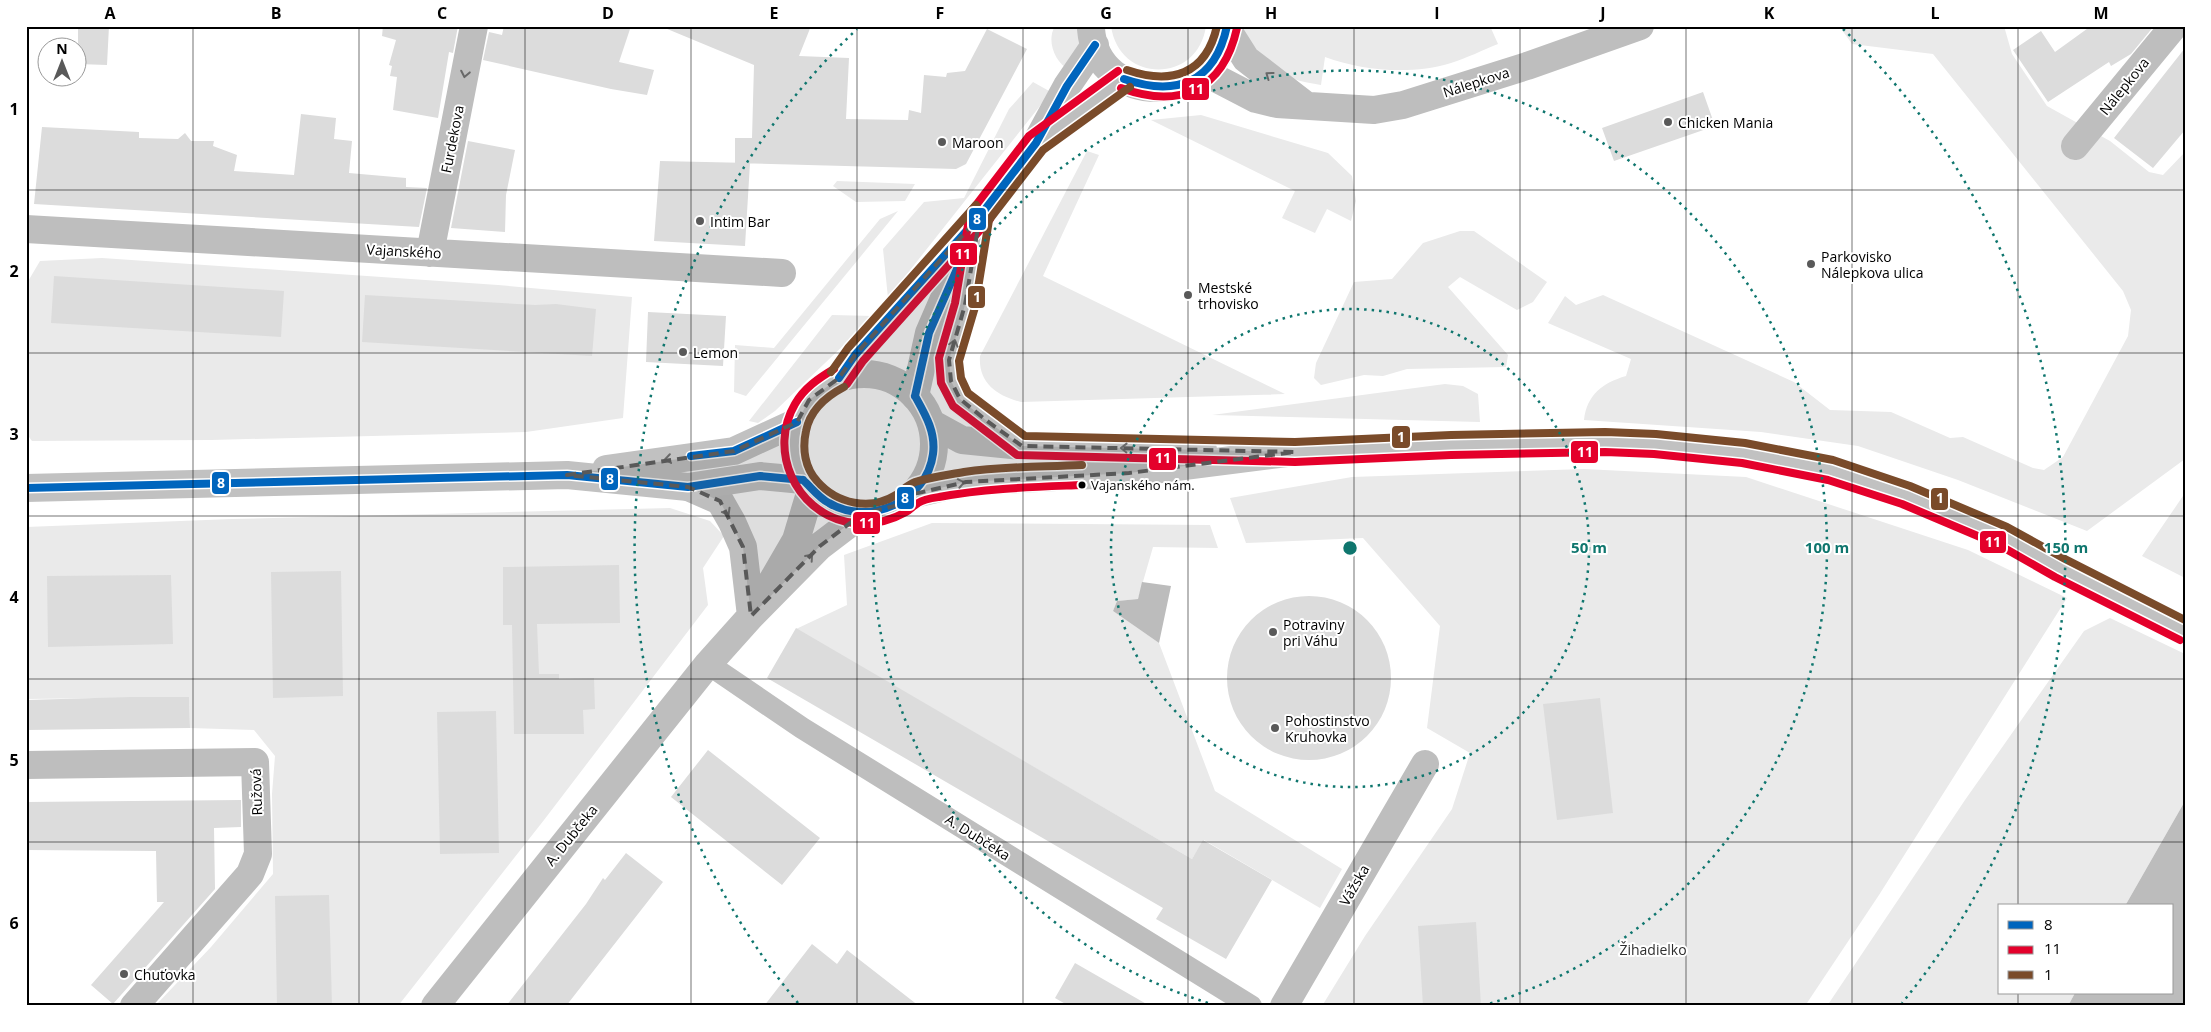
<svg xmlns="http://www.w3.org/2000/svg" width="2211" height="1032" font-family="'Open Sans',sans-serif">
	<style>
		.green { fill: #eaeaea }
		.water { fill: #bcbcbc }
		.building { fill: #dcdcdc }
		.lines { fill: none; stroke-linecap: round; stroke-linejoin: round }
		.pedestrian { stroke: #bebebe; stroke-width: 22 }
		.minor { stroke: #bebebe; stroke-width: 28 }
		.secondary { stroke: #c1c1c1; stroke-width: 28 }
		.bus-1-casing { stroke: #fff; stroke-width: 11 }
		.bus-2-casing { stroke: #fff; stroke-width: 11 }
		.bus-3-casing { stroke: #fff; stroke-width: 11 }
		.bus-1 { stroke: #0065bd; stroke-width: 8 }
		.bus-2 { stroke: #e4002b; stroke-width: 8 }
		.bus-3 { stroke: #7a4b2a; stroke-width: 8 }
		.oneway { stroke: #686868 }
		.oneway2 { stroke: #6a6a6a }
		.marked { fill: #595959; fill-opacity: 0.2; stroke: #595959; stroke-width: 4; stroke-dasharray: 10 6; stroke-linejoin: round }
		.grid { fill: none; stroke: #000; stroke-width: 1; stroke-opacity: 0.55 }
		.ring { fill: none; stroke: #0f766e; stroke-width: 2.5; stroke-dasharray: 2.5 5 }
		.poi-dot { fill: #595959; stroke: #fff; stroke-width: 2 }
		.bus-dot { fill: #000; stroke: #fff; stroke-width: 2 }
		.labels { text-anchor: middle; dominant-baseline: central; stroke-width: 4; stroke-linejoin: round; paint-order: stroke }
		.bus-label { font-size: 13px; fill: #000; stroke: #fff; text-anchor: start }
		.street-label { font-size: 14px; fill: #000; stroke: #fff }
		.poi-label { font-size: 14px; fill: #000; stroke: #fff; text-anchor: start }
		.park-label { font-size: 14px; fill: #2f2f2f; stroke: #fff }
		.centre { fill: #0f766e; stroke: #fff; stroke-width: 2.5 }
		.ring-label { font-size: 15px; text-anchor: middle; font-weight: bold; fill: #0f766e; stroke: #fff; stroke-width: 4; stroke-linejoin: round; paint-order: stroke }
		.line-badge { stroke: #fff; stroke-width: 2 }
		.badge-label { font-size: 14px; text-anchor: middle; font-weight: bold; fill: #fff }
		.neatline { fill: none; stroke: #000; stroke-width: 2 }
		.grid-label { font-size: 16px; text-anchor: middle; font-weight: bold; fill: #000 }
	</style>
	<rect width="100%" height="100%" fill="#fff"/>
	<path class="green" d="M1055 26H1082L1083 43 1069 70C1055 62 1046 41 1055 26Z
		M1111 26H1206C1198 84 1119 84 1111 26Z
		M1243 26H1490L1498 44C1483 50 1467 58 1451 63 1412 75 1363 71 1325 57L1321 85C1312 83 1302 82 1294 79 1272 70 1247 51 1243 26Z
		M1845 26H2004L2012 54 2047 106 2110 141 2149 172 2163 175 2185 152V459L2087 531 1958 480 1858 446 1761 432 1584 420C1587 395 1602 383 1626 376L1631 359 1548 323 1565 296 1576 305 1603 295 1794 382 1830 410 1891 412 1950 438 1963 437 2033 468 2044 470 2063 457 2128 336 2131 310 2123 291 1933 54 1852 44 1842 30Z
		M1033 82 1051 92 888 298 883 249 924 202 964 198 1009 109Z
		M1201 115 1328 153 1352 176 1356 201 1351 221 1327 209 1315 233 1282 218 1295 191 1151 120Z
		M1087 151 1099 155 1043 276 1285 394 1021 402C997 396 978 383 980 356Z
		M837 181 915 184 905 201 856 202 833 186Z
		M898 211 746 396 734 392 735 345 774 348 880 219Z
		M1460 231H1474L1547 282 1533 302 1517 310 1460 277 1448 287 1508 355 1506 367 1407 369 1383 376 1364 375 1321 385 1314 378 1316 363 1354 282 1392 279 1423 243Z
		M102 258 498 285 632 297 623 418 526 432 211 440 32 441 26 433 27 283 40 261Z
		M832 315 874 316 775 411 758 423 749 421Z
		M1445 384 1463 386 1478 394 1480 422 1212 415Z
		M1584 469 1746 477 1968 550 2067 598 1879 895 1805 1006H1322L1365 936 1452 809 1470 753 1427 728 1440 626 1363 538 1246 543 1230 498 1352 477Z
		M2185 493V578L2142 556Z
		M670 508 710 521 724 536 703 568 708 605 544 820 398 1006H155L211 947 273 874 272 794 275 756 254 730 190 728 189 697 26 699V527L232 519Z
		M932 523 1210 525 1218 548 1153 547 1138 599 1117 601 1113 611 1159 643 1215 791 1342 869 1320 908 1204 840 1192 859 796 629 847 605 844 555Z
		M2110 618 2185 654V801L2125 906H2000V993H2075L2068 1006H1827L1965 800 2084 631Z"/>
	<path class="water" d="M1142 582 1171 586 1159 643 1113 611 1117 601 1138 599Z
		M2185 801V1006H2068L2075 993H2172V906H2125Z"/>
	<path class="building" d="M78 26H109L107 65 78 64Z
		M383 26H458L453 53 449 52 438 118 393 110 397 77 390 76 392 66 389 65 396 40 382 36Z
		M504 26H631L619 62 654 70 647 95 611 89 483 60 489 32 502 35Z
		M660 26H811L799 56 849 58 846 119 908 120 909 110 921 113 924 75 946 77 947 73 965 71 987 29 1027 49 966 164 956 169 735 163V138H752L754 65Z
		M2091 26H2154L2131 54 2111 66 2109 62 2048 102 2013 50 2041 31 2055 52Z
		M2185 48V130L2153 168 2114 138Z
		M1703 92 1715 126 1614 161 1602 128Z
		M301 114 336 118 334 139 352 141 349 173 406 178V187L427 188 419 227 34 204 42 127 139 132V138L178 139 185 133 191 141H214L213 146 237 155 234 171 294 175Z
		M468 141 515 150 506 195 505 232 451 228Z
		M660 161 750 163 745 246 654 241Z
		M54 276 284 291 281 337 51 323Z
		M365 295 535 305 556 304 596 309 592 356 362 342Z
		M648 312 726 316 723 366 646 362Z
		M619 565 620 623 537 624 539 674H559V679L594 678 595 709 583 710 584 734H514L512 625H503V567Z
		M341 571 343 696 273 698 271 572Z
		M171 575 173 644 48 647 47 576Z
		M1227 678a82 82 0 1 1 164 0a82 82 0 1 1-164 0Z
		M796 628 1192 859 1203 840 1272 880 1226 959 1156 919 1163 908 767 678Z
		M130 697H189L190 728 26 730V700Z
		M1600 698 1613 813 1557 820 1543 704Z
		M496 711 499 853 440 854 437 712Z
		M708 750 820 838 782 885 671 797Z
		M241 800V827L214 828 215 889 113 1004 91 985 164 902H157L156 851 26 850V802Z
		M626 853 663 882 566 1006H506L586 904 603 878 605 880Z
		M329 895 332 1006H277L275 896Z
		M1476 922 1481 1006H1423L1418 926Z
		M812 944 837 964 847 950 919 1006H764Z
		M1075 963 1150 1006H1069L1055 998Z"/>
	<g class="lines">
		<path class="pedestrian" d="M708 664 802 728 1251 1006"/>
		<path class="minor" d="M1091 29C1097 109 1220 107 1227 26
			M1227 29 1246 59 1307 106
			M1204 72 1256 99 1277 104 1374 110 1403 105 1527 66 1640 26
			M1041 139 1124 79
			M2075 146 2174 26
			M980 216 965 305 949 360 951 381 960 399 987 421 1022 446
			M26 229 782 273
			M430 253 474 26
			M839 378 855 355 980 216 1036 143 1067 86 1095 45
			M915 396 929 333 964 252
			M688 487 720 501 732 522 743 547 751 616
			M771 583 796 540 811 490
			M26 765 255 762 258 854 250 874 134 1006
			M435 1006 708 664 751 616 820 546 862 514
			M1284 1006 1425 764"/>
		<path class="secondary" d="M794 444a70 70 0 1 1 140 0a70 70 0 1 1-140 0Z
			M931 423 962 440 1022 446 1203 450
			M606 469 734 451 797 422
			M26 488 567 475 688 487 760 476 803 480
			M914 494 966 482 1129 473 1295 452 1451 445 1605 442 1701 448 1784 460 1831 470 1906 495 2003 536 2060 568 2185 631"/>
		<defs>
			<path id="bus-1" d="M1124 79C1176 97 1215 83 1227 26
				M839 378 855 355 980 216 1036 143 1067 86 1095 45
				M915 396 929 333 960 262
				M691 456 734 451 797 422
				M803 480C811 487 819 498 829 503 869 527 927 501 933 454 936 432 925 414 915 396
				M26 488 567 475 688 487 760 476 803 480"/>
			<path id="bus-2" d="M1118 71 1029 136 970 213 955 303 939 358 941 383 953 406 1017 455 1295 462 1451 455 1605 452 1654 454 1742 463 1828 480 1902 504 1999 545 2055 577 2180 640
				M1121 88C1179 109 1223 91 1237 28
				M834 369C819 378 804 388 795 404 768 450 795 511 847 522 868 526 888 522 906 512 910 510 913 506 918 503 924 499 932 498 939 497 987 488 1034 487 1082 485
				M847 384 863 361 990 219"/>
			<path id="bus-3" d="M1127 70C1171 85 1206 75 1217 26
				M1130 87 1043 150 989 220 975 307 959 361 961 378 968 393 1025 436 1295 442 1451 435 1605 432 1656 434 1745 443 1833 460 1910 486 2007 527 2065 559 2185 620
				M831 372 848 348 976 205
				M844 387C825 397 810 410 806 431 802 449 805 468 817 481 837 504 870 511 896 495 903 490 907 485 915 482 931 477 948 475 964 472 1003 466 1042 467 1082 465"/>
		</defs>
		<use href="#bus-1" class="bus-1-casing"/>
		<use href="#bus-2" class="bus-2-casing"/>
		<use href="#bus-3" class="bus-3-casing"/>
		<use href="#bus-1" class="bus-1"/>
		<use href="#bus-2" class="bus-2"/>
		<use href="#bus-3" class="bus-3"/>
	</g>
	<defs><path id="oneway-chevron" d="M-2-3.5L2.5 0L-2 3.5" fill="none" stroke-width="1.6" stroke-linecap="round" stroke-linejoin="round" transform="scale(1.25)"/></defs>
	<g class="oneway">
		<use href="#oneway-chevron" transform="translate(465 74) rotate(101)"/>
		<use href="#oneway-chevron" transform="translate(1269 75) rotate(-144)"/>
		<use href="#oneway-chevron" transform="translate(954 343) rotate(-74)"/>
		<use href="#oneway-chevron" transform="translate(727 512) rotate(60)"/>
		<use href="#oneway-chevron" transform="translate(810 557) rotate(-49)"/>
	</g>
	<g class="oneway2">
		<use href="#oneway-chevron" transform="translate(1124 448) rotate(-179)"/>
		<use href="#oneway-chevron" transform="translate(668 459) rotate(172)"/>
		<use href="#oneway-chevron" transform="translate(961 483) rotate(-11)"/>
	</g>
	<path class="marked" d="M980 216 965 305 949 360 951 381 960 399 987 421 1022 446 1295 452 1129 473 966 482 914 494 899 505 862 514 820 546 751 616 743 547 720 501 688 487 567 475 734 451 797 422 809 400 839 378 855 355Z"/>
	<path class="grid" d="M193 26V1006M359 26V1006M525 26V1006M691 26V1006M857 26V1006M1023 26V1006M1188 26V1006M1354 26V1006M1520 26V1006M1686 26V1006M1852 26V1006M2018 26V906M26 190H2185M26 353H2185M26 516H2185M26 679H2185M26 842H2185M2018 993V1006"/>
	<g class="ring">
		<circle cx="1350" cy="548" r="239"/>
		<path d="M1215 1005A477 477 0 1 1 1485 1005"/>
		<path d="M798 1003A716 716 0 0 1 857 29M1843 29A716 716 0 0 1 1902 1003"/>
	</g>
	<g class="poi-dot">
		<circle cx="1668" cy="122" r="5"/>
		<circle cx="942" cy="142" r="5"/>
		<circle cx="700" cy="221" r="5"/>
		<circle cx="1811" cy="264" r="5"/>
		<circle cx="1188" cy="295" r="5"/>
		<circle cx="683" cy="352" r="5"/>
		<circle cx="1273" cy="632" r="5"/>
		<circle cx="1275" cy="728" r="5"/>
		<circle cx="124" cy="974" r="5"/>
	</g>
	<circle class="bus-dot" cx="1082" cy="485" r="4.5"/>
	<g class="labels">
		<g class="bus-label">
			<text x="1091" y="485">Vajanského nám.</text>
		</g>
		<g class="street-label">
			<text transform="translate(1476 82) rotate(-18)">Nálepkova</text>
			<text transform="translate(2124 86) rotate(-51)">Nálepkova</text>
			<text transform="translate(452 139) rotate(-79)">Furdekova</text>
			<text transform="translate(404 251) rotate(3)">Vajanského</text>
			<text transform="translate(256 792) rotate(-92)">Ružová</text>
			<text transform="translate(571 835) rotate(-51)">A. Dubčeka</text>
			<text transform="translate(978 837) rotate(32)">A. Dubčeka</text>
			<text transform="translate(1354 885) rotate(-60)">Vážska</text>
		</g>
		<g class="poi-label">
			<text x="1678" y="122">Chicken Mania</text>
			<text x="952" y="142">Maroon</text>
			<text x="710" y="221">Intim Bar</text>
			<text x="1821" y="256">Parkovisko<tspan x="1821" dy="16">Nálepkova ulica</tspan></text>
			<text x="1198" y="287">Mestské<tspan x="1198" dy="16">trhovisko</tspan></text>
			<text x="693" y="352">Lemon</text>
			<text x="1283" y="624">Potraviny<tspan x="1283" dy="16">pri Váhu</tspan></text>
			<text x="1285" y="720">Pohostinstvo<tspan x="1285" dy="16">Kruhovka</tspan></text>
			<text x="134" y="974">Chuťovka</text>
		</g>
		<g class="park-label">
			<text x="1653" y="949">Žihadielko</text>
		</g>
	</g>
	<circle cx="1350" cy="548" r="8" class="centre"/>
	<g class="ring-label">
		<text x="1589" y="553">50 m</text>
		<text x="1827" y="553">100 m</text>
		<text x="2066" y="553">150 m</text>
	</g>
	<g class="line-badge">
		<rect x="1181" y="77" width="29" height="24" rx="5" fill="#e4002b"/>
		<rect x="968" y="207" width="19" height="24" rx="5" fill="#0065bd"/>
		<rect x="949" y="242" width="29" height="24" rx="5" fill="#e4002b"/>
		<rect x="967" y="285" width="19" height="24" rx="5" fill="#7a4b2a"/>
		<rect x="1391" y="425" width="20" height="24" rx="5" fill="#7a4b2a"/>
		<rect x="1570" y="440" width="29" height="24" rx="5" fill="#e4002b"/>
		<rect x="1148" y="447" width="29" height="24" rx="5" fill="#e4002b"/>
		<rect x="600" y="467" width="19" height="24" rx="5" fill="#0065bd"/>
		<rect x="211" y="471" width="19" height="24" rx="5" fill="#0065bd"/>
		<rect x="896" y="486" width="19" height="24" rx="5" fill="#0065bd"/>
		<rect x="1930" y="487" width="19" height="24" rx="5" fill="#7a4b2a"/>
		<rect x="852" y="511" width="29" height="24" rx="5" fill="#e4002b"/>
		<rect x="1979" y="530" width="28" height="24" rx="5" fill="#e4002b"/>
	</g>
	<g class="badge-label">
		<text x="1196" y="94">11</text>
		<text x="977" y="224">8</text>
		<text x="963" y="259">11</text>
		<text x="977" y="302">1</text>
		<text x="1401" y="442">1</text>
		<text x="1585" y="457">11</text>
		<text x="1163" y="463">11</text>
		<text x="610" y="484">8</text>
		<text x="221" y="488">8</text>
		<text x="905" y="503">8</text>
		<text x="1940" y="503">1</text>
		<text x="867" y="528">11</text>
		<text x="1993" y="547">11</text>
	</g>
	<rect width="2211" height="1032" fill="none" stroke="#ffffff" stroke-width="55"/>
	<rect x="1998" y="904" width="175" height="90" fill="#ffffff" stroke="#999999"/>
	<rect x="2008" y="921" width="25" height="8" fill="#0065bd" stroke="#999999"/>
	<text x="2044" y="930" font-size="15" fill="#000000">8</text>
	<rect x="2008" y="946" width="25" height="8" fill="#e4002b" stroke="#999999"/>
	<text x="2044" y="954" font-size="15" fill="#000000">11</text>
	<rect x="2008" y="971" width="25" height="8" fill="#7a4b2a" stroke="#999999"/>
	<text x="2044" y="980" font-size="15" fill="#000000">1</text>
	<g transform="translate(62 62)"><circle r="24" fill="#ffffff" stroke="#999999"/>
	<path d="M0-4L9 19L0 12L-9 19Z" fill="#595959"/>
	<text y="-8" font-size="14" font-weight="bold" text-anchor="middle" fill="#000000">N</text>
	</g>
	<rect x="28" y="28" width="2156" height="976" class="neatline"/>
	<g class="grid-label">
		<text x="110" y="19">A</text>
		<text x="276" y="19">B</text>
		<text x="442" y="19">C</text>
		<text x="608" y="19">D</text>
		<text x="774" y="19">E</text>
		<text x="940" y="19">F</text>
		<text x="1106" y="19">G</text>
		<text x="1271" y="19">H</text>
		<text x="1437" y="19">I</text>
		<text x="1603" y="19">J</text>
		<text x="1769" y="19">K</text>
		<text x="1935" y="19">L</text>
		<text x="2101" y="19">M</text>
		<text x="14" y="115">1</text>
		<text x="14" y="277">2</text>
		<text x="14" y="440">3</text>
		<text x="14" y="603">4</text>
		<text x="14" y="766">5</text>
		<text x="14" y="929">6</text>
	</g>
</svg>
